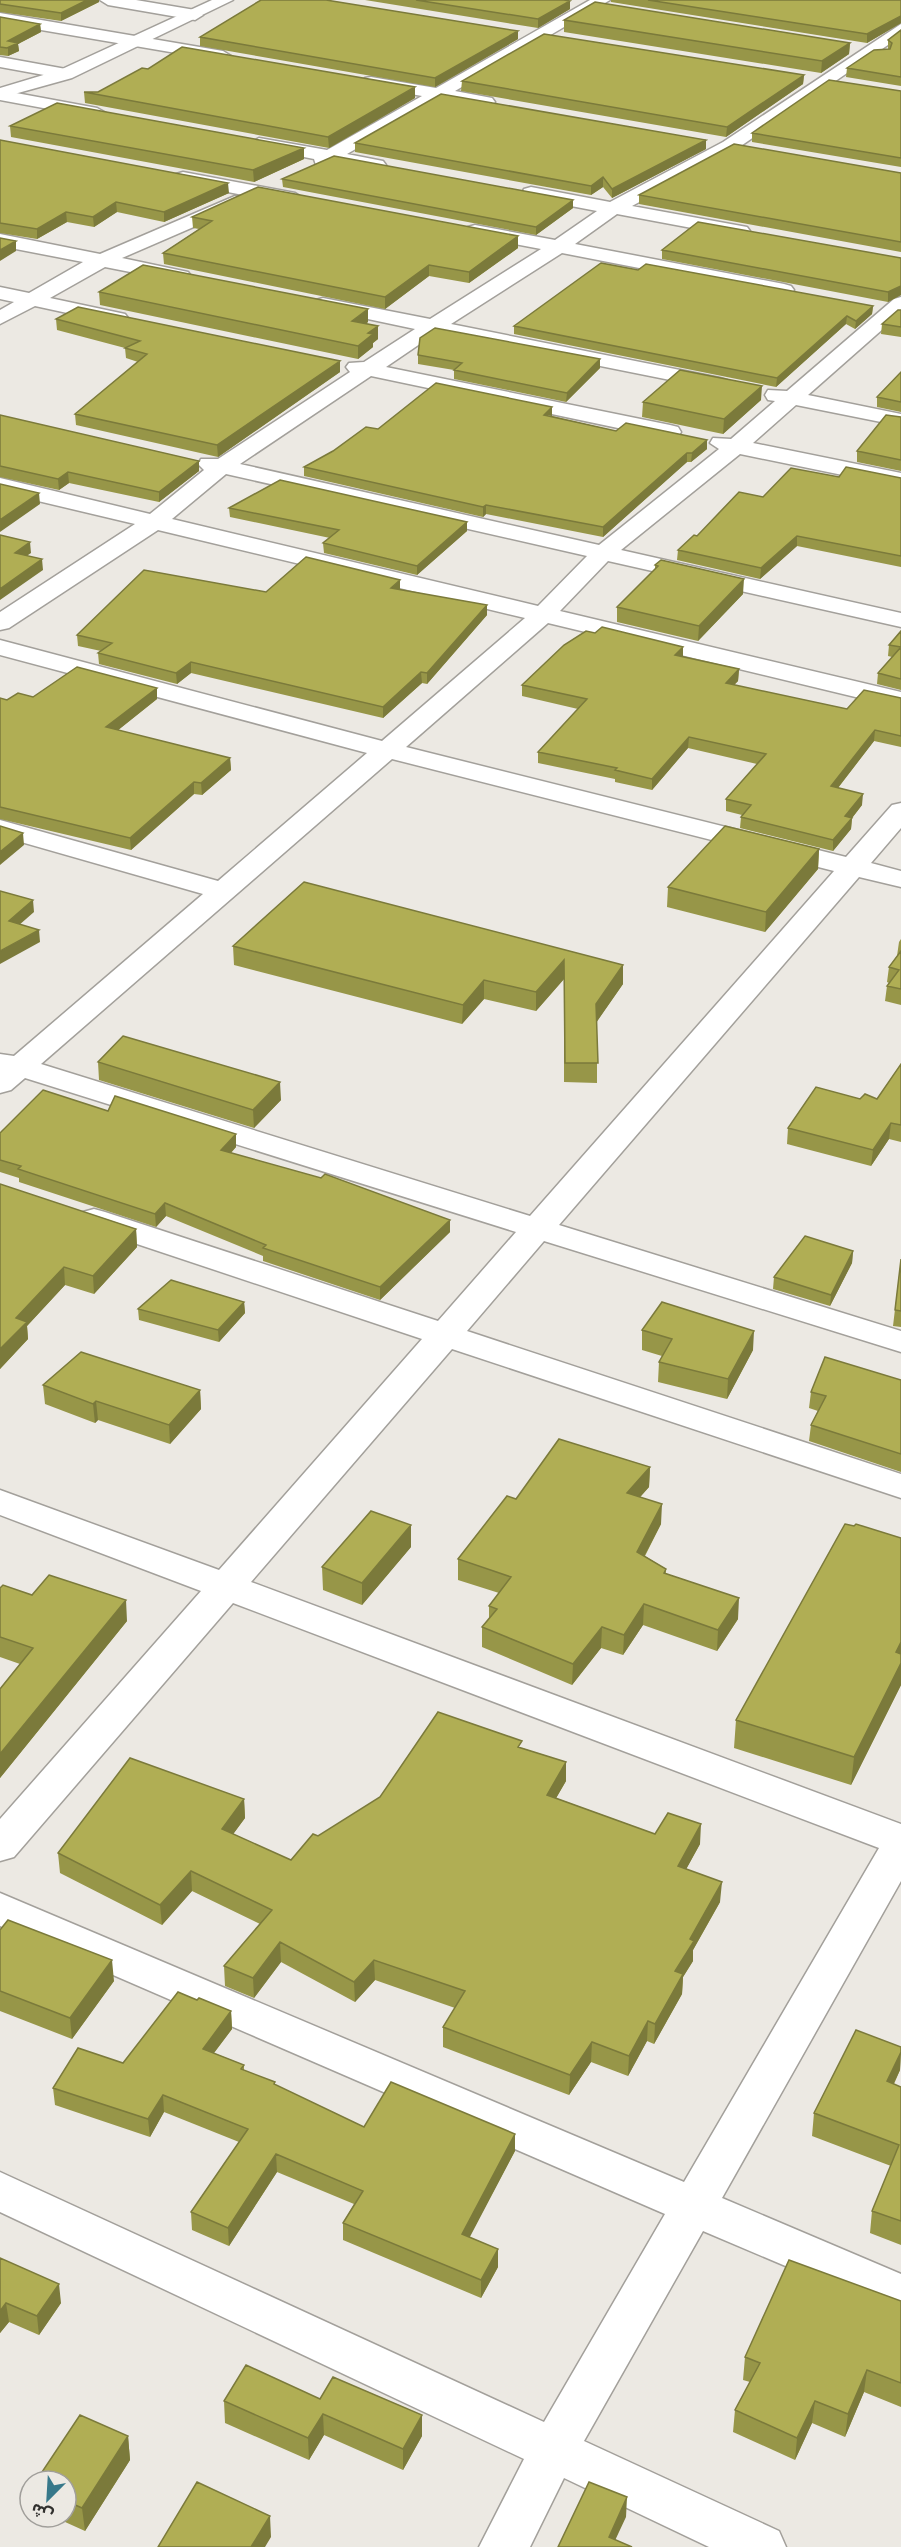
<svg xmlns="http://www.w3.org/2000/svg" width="901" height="2547" font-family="Helvetica,'Noto Sans Arabic',sans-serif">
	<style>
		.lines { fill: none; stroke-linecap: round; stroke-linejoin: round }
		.minor-casing { stroke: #a3a09b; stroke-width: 3 }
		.tertiary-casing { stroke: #a3a09b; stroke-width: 3 }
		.minor { fill: #fff; fill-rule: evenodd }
		.tertiary { fill: #fff; fill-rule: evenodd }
		.wall { fill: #979648 }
		.shaded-wall { fill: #7b7a3b }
		.building { fill: #b0ae54; stroke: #7b7a3b; stroke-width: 1.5 }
	</style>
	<rect width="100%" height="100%" fill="#ece9e3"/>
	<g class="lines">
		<defs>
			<path id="minor" d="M100 0H136L195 10 203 15 195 20 108 5Z
				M590 0H610L455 91 492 98 495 102 492 106 486 107 442 99 347 154 383 161 386 165 383 169 377 170 333 162 322 166 316 165 314 159 259 148 250 143 259 138 327 150 422 96 365 86 362 82 365 78 371 77 436 88Z
				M0 13 223 51 231 56 223 61 0 23Z
				M901 24V36L735 150 632 206 747 227 750 231 747 235 740 237 617 214 575 244 784 284 791 286 794 290 791 294 784 296 562 253 451 324 720 378 727 380 731 384 727 388 720 390 436 333 386 367 670 425 678 427 681 432 678 437 670 439 371 376 240 464 599 545 719 449 710 443 713 438 731 439 775 401 768 400 765 395 768 390 787 391 894 299 901 297V313L808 395 901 414V426L796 405 753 443 901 473V487L740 454 621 550 901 613V627L608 561 560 611 901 692V708L548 623 406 747 846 857 892 805 901 803V828L871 863 901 871V887L859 877 559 1225 901 1331V1352L544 1241 467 1331 901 1474V1498L452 1349 251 1582 901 1824V1881L722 2198 901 2274V2315L703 2231 584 2441 779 2531 786 2547H709L564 2478 530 2547H479L524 2459 0 2212V2172L544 2422 665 2214 0 1926V1893L684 2182 879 1848 233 1603 14 1857 0 1861V1819L201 1591 0 1515V1490L219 1570 422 1339 83 1226 78 1219 83 1212 94 1209 105 1212 438 1321 516 1232 25 1078 11 1090 0 1093V1054L14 1056 203 894 0 836V820L218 881 367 753 0 655V640L382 741 525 618 158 530 9 628 0 630V612L135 524 0 492V478L150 514 204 470 198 464 201 459H218L350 372 346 367 349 363 364 362 415 329 316 308 313 304 316 300 323 298 430 319 541 249 468 235 465 231 468 227 475 225 555 240 597 211 524 197 522 193 524 189 531 187 610 202 723 142ZM226 474 587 556 538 606 172 519ZM392 759 834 871 530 1216 41 1064Z
				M0 57 66 69 75 74 66 79 0 67Z
				M0 90 97 108 106 113 97 118 0 100Z
				M183 172 295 193 304 199 295 205 176 182 174 178 176 174Z
				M235 196 242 198 244 202 242 206 122 258 188 272 191 276 188 280 181 282 105 267 50 298 125 314 128 318 125 322 118 324 35 306 0 324V310L14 302 0 299V287L29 293 83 262 0 246V234L100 254Z"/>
			<path id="tertiary" d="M212 0H233L72 78 0 98V88L60 70Z"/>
		</defs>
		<use href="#minor" class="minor-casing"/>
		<use href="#tertiary" class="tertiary-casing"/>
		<use href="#minor" class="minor"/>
		<use href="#tertiary" class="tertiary"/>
	</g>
	<path class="wall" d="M0 0H99V2L61 21 0 12Z
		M365 0H564L570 1V9L538 28Z
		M611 0H901V23L867 43 611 2Z
		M0 17 40 24 41 32 18 44 19 51 8 56 0 55Z
		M564 20 850 43 849 54 821 73 564 32Z
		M901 30V86L846 77 847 68 888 49V40Z
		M200 37 518 39 435 87 200 46Z
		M804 75 803 84 726 137 461 91 462 81Z
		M901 91V167L752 142V133Z
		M84 92H98L415 98 329 148 85 103Z
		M10 126 304 148V159L254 182 11 137Z
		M0 140 229 193 164 222 117 212 94 227 67 222 37 239 0 233Z
		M706 140V149L612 198 603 187 591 195 355 152V143Z
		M901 173V252L639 204V195Z
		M282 179 573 208 536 235 283 187Z
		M192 217 518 248 469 283 429 276 385 309 164 264 163 253 199 229 193 228Z
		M662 250 901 258V295L888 302 662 259Z
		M99 292 368 322 365 324 378 326V339L373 343V347L358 359 100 305Z
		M873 306 872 314 855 329 846 324 776 387 514 334V326Z
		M901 310V337L881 334 882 324Z
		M56 319 340 372 218 457 76 425 75 414 138 362 126 358 125 348 57 330Z
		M418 355 600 368 566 402 454 379V370L418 364Z
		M901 372V412L877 407V397Z
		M761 400 723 434 642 417 643 402Z
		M0 415 199 471 159 502 69 483 59 490 0 477Z
		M552 416 616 431 707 440V449L691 462H687L603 537 486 514 483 517 304 476V467L378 429Z
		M901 417V471L857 462V451Z
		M839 477 901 478V567L797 546 760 579 677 560 678 550 697 536 763 497Z
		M229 508 467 522V531L417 575 324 553 323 543 330 538 230 517Z
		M655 565 743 594 698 641 617 622V607L655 569Z
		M400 590 487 605V615L427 684 422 683 383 718 191 673 177 684 99 664 98 653 101 651 78 646 77 635 266 592Z
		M901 631V690L877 684 878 673 892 657 888 656 889 645Z
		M683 657 739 669 738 681 734 685 847 709 901 698V747L874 741 838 788 862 805 852 818 851 829 833 851 740 828 741 817 742 815 726 811V799L757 764 688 748 652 790 615 782V779L538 763V752L578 709 522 696V685Z
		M157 688V699L118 730 230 758 231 770 202 795 194 794 131 850 0 819V698L7 700 33 697Z
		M819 849 818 869 765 932 667 907 668 887Z
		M304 882 623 984 597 1021V1083L564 1082V979L536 1011 484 999 462 1024 234 965 233 946Z
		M901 939V1005L885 1001 887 986 889 983 887 982 889 967 897 956 899 942Z
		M98 1062 281 1100 254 1128 99 1080Z
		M901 1064V1142L889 1139 871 1166 787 1144 788 1128 860 1099H877Z
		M108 1111 236 1147 231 1153 450 1232 380 1300 263 1261V1256L166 1216 156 1227 19 1182V1178L0 1172V1133Z
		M0 1184 136 1229 137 1247 94 1294 65 1285 27 1326 28 1339 0 1369Z
		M853 1251 852 1263 830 1306 773 1289 774 1277Z
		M901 1259V1327L893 1326Z
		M244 1302 245 1313 219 1342 139 1320 138 1309Z
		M642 1330 753 1350 727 1399 658 1382 659 1362 662 1356 642 1350Z
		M901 1380V1472L809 1441 811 1425 818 1411 809 1408 811 1392Z
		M43 1385 200 1390 201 1409 170 1444 98 1420 95 1423 45 1404Z
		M650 1467 649 1487 640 1497 661 1524 645 1556 666 1569V1573L738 1619 717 1651 643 1625 623 1655 601 1648 572 1685 482 1647V1627L489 1619V1606L499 1593 458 1580V1559L516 1499Z
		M901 1538V1685L851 1785 734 1748 736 1720Z
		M411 1547 362 1605 323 1590 322 1567Z
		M0 1588 32 1595 127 1621 0 1778V1689L20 1664 0 1657Z
		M522 1748 566 1762V1781L556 1798 655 1834 700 1844 686 1869 720 1902 693 1950V1961L683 1977 682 1994 654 2044 647 2041 628 2076 591 2062 569 2095 443 2047V2027L455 2008 375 1980 355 2002 281 1962 254 1998 225 1986 224 1966 260 1924 192 1891 162 1925 60 1873 58 1853 244 1799 245 1818 233 1834 291 1860 318 1836Z
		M0 1930 114 1981 72 2039 0 2011Z
		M197 2000 231 2011 232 2029 214 2053 244 2065V2070L364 2127 515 2151 469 2237 498 2249V2267L481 2298 343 2240V2223L354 2204 277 2172 229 2246 192 2230 191 2212 239 2142 164 2112 150 2137 55 2105 53 2088 123 2063Z
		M901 2047 900 2070 894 2084 901 2087V2245L870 2233 872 2211 891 2166 812 2136 814 2113Z
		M0 2258 61 2303 39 2335 9 2322 0 2333Z
		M901 2301V2407L864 2392 845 2437 812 2423 795 2460 733 2432 735 2410 750 2382 743 2380 745 2357Z
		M320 2399 422 2436 403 2470 324 2435 309 2460 225 2423 224 2401Z
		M128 2436 130 2460 85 2531 54 2517H66V2481Z"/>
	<path class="shaded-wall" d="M87 0H99V2L61 21V13Z
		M570 1V9L538 28V19Z
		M901 16V23L867 43V34Z
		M40 24 41 32 18 44 19 51 8 56V41Z
		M518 31V39L435 87V78Z
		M850 43 849 54 821 73 822 61Z
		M804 75 803 84 726 137 727 127Z
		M415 87V98L329 148 328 137Z
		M706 140V149L612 198V189Z
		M304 148V159L254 182 253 170Z
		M603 177V187L591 195V186Z
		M228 183 229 193 164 222V212Z
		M573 200V208L536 235V227Z
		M116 202 117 212 94 227 93 217Z
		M66 212 67 222 37 239V229Z
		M518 236V248L469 283V272Z
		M16 241V251L0 261V250Z
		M429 265V276L385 309V297Z
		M901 286V295L888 302V292Z
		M873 306 872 314 855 329 856 321Z
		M368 309V322L352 334V321Z
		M847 316 846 324 776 387 777 378Z
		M378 326V339L373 343V347L358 359V346L368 333Z
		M600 359V368L566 402 567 393Z
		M340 361V372L218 457 217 445Z
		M762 386 761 400 723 434 724 419Z
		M552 407V416L544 415Z
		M707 440V449L691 462 692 453Z
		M687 453V462L603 537V527Z
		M199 461V471L159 502V492Z
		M68 472 69 483 59 490 58 479Z
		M39 493 40 504 0 532V520Z
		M486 505V514L483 517V507Z
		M467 522V531L417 575V566Z
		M797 536V546L760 579 761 568Z
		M30 542 31 553 15 564V553Z
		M42 559 43 570 0 600V589Z
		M744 579 743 594 698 641 699 626Z
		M400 580V590L391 588Z
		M487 605V615L427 684V673Z
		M683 647V658L675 655Z
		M191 662V673L177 684 176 673Z
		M739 669 738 681 725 694 726 683Z
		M421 672 422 683 383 718V707Z
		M157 688V699L107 739 106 727Z
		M875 730 874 741 830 798 831 786Z
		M689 737 688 748 652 790V779Z
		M230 758 231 770 202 795 201 783Z
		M194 782V794L131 850 130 838Z
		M863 794 862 805 852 818 851 829 833 851V840L845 816Z
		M23 833 24 845 0 865V852Z
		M819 849 818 869 765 932 766 912Z
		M33 900 34 912 10 933 9 921Z
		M39 930 40 942 0 964V951Z
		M564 960V979L536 1011V992Z
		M623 965V984L596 1023V1004Z
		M484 980V999L462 1024 463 1005Z
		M280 1082 281 1100 254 1128 253 1110Z
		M891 1123 889 1139 871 1166 873 1150Z
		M236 1134V1147L221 1163V1150Z
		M165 1203 166 1216 156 1227 155 1214Z
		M450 1220V1232L380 1300V1287Z
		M136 1229 137 1247 94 1294 93 1276Z
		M853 1251 852 1263 830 1306 831 1295Z
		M64 1267 65 1285 27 1326 28 1339 0 1369V1349L16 1318Z
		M244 1302 245 1313 219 1342 218 1330Z
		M754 1331 753 1350 727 1399 728 1379Z
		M200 1390 201 1409 170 1444 169 1425Z
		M96 1401 98 1420 95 1423 93 1404Z
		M650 1467 649 1487 626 1513 627 1493Z
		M662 1504 661 1524 636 1572 637 1552Z
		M411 1525V1547L362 1605V1583Z
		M739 1598 738 1619 717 1651 718 1630Z
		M126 1600 127 1621 0 1778V1754Z
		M644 1604 643 1625 623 1655 624 1635Z
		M602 1627 601 1648 572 1685 573 1664Z
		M901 1642V1685L851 1785 854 1757 896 1652Z
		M566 1762V1781L547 1814V1795Z
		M244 1799 245 1818 223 1848 222 1829Z
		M701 1824 700 1844 677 1886 678 1866Z
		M191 1871 192 1891 162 1925 160 1905Z
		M722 1882 720 1902 693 1950V1961L683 1977 682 1994 654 2044 655 2024 675 1971 690 1939Z
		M280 1942 281 1962 254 1998 253 1978Z
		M112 1960 114 1981 72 2039 70 2018Z
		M374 1960 375 1980 355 2002 354 1982Z
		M231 2011 232 2029 204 2066 203 2049Z
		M648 2021 647 2041 628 2076 629 2056Z
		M592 2042 591 2062 569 2095 570 2075Z
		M901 2052 900 2070 884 2104 887 2081Z
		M163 2095 164 2112 150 2137 148 2119Z
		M515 2134V2151L462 2252V2234Z
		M276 2154 277 2172 229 2246 228 2228Z
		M498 2249V2267L481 2298V2280Z
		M59 2284 61 2303 39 2335 37 2316Z
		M6 2303 9 2322 0 2333V2311Z
		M867 2370 864 2392 845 2437 848 2414Z
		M815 2401 812 2423 795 2460 797 2438Z
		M323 2414 324 2435 309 2460 308 2438Z
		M422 2415V2436L403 2470V2449Z
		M128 2436 130 2460 85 2531 82 2508Z
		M627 2497 626 2517 612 2547 609 2537Z
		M270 2516 271 2537 265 2547H251Z"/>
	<path class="building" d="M0 0H87L61 13 0 4Z
		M261 0H326L518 31 435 78 200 37Z
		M416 0H564L570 1 538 19Z
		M648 0H901V16L867 34Z
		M595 2 850 43 822 61 564 20Z
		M0 17 40 24 8 41 18 43 7 48 0 47Z
		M901 30V77L847 68 874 50 890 49 892 43 888 40Z
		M544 34 804 75 727 127 462 81Z
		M182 47 415 87 328 137 84 92H98L142 68 148 69Z
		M829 80 901 91V158L752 133Z
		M441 94 706 140 612 189 603 177 591 186 355 143Z
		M57 103 304 148 253 170 10 126Z
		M0 140 228 183 164 212 116 202 93 217 66 212 37 229 0 223Z
		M734 144 901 173V242L639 195Z
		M334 156 573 200 536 227 282 179Z
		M258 187 518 236 469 272 429 265 385 297 163 253 212 221 192 217Z
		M698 222 901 258V286L888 292 662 250Z
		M0 238 16 241 0 250Z
		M601 263 638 270 646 264 873 306 856 321 847 316 777 378 514 326Z
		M143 265 368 309 352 321 378 326 368 333 373 334 358 346 99 292Z
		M78 307 340 361 217 445 75 414 147 354 125 348 140 341 56 319Z
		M898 310H901V327L882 324Z
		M435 328 600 359 567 393 454 370 462 363 418 355 420 338Z
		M680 370 762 386 724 419 643 402Z
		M901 372V402L877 397Z
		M436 383 552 407 544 415 616 431 626 423 707 440 692 453H687L603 527 486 505 483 507 304 467 333 451 366 427 378 429Z
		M0 415 199 461 159 492 68 472 58 479 0 466Z
		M886 415 901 417V460L857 451Z
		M846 467 901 478V556L797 536 761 568 678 550 694 535 697 536 739 492 763 497 791 468 839 477Z
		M280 480 467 522 417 566 323 543 339 530 229 508Z
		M0 484 39 493 0 520Z
		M0 535 30 542 15 553 42 559 0 589Z
		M306 557 400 580 391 588 487 605 427 673 421 672 383 707 191 662 176 673 98 653 112 643 77 635 144 570 266 592Z
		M661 560 744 579 699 626 617 607 658 566 655 565Z
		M602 627 683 647 675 655 739 669 726 683 847 709 864 690 901 698V736L875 730 831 786 863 794 845 816 852 818 833 840 741 817 751 805 726 799 766 754 689 737 652 779 615 770 617 768 538 752 587 699 522 685 564 645 586 631 595 633Z
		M901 631V679L878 673 901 647 889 645Z
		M77 667 157 688 106 727 230 758 201 783 194 782 130 838 0 807V698L7 700 18 693 33 697Z
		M0 826 23 833 0 852Z
		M725 826 819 849 766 912 668 887Z
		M304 882 623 965 596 1004 598 1063H565L564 960 536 992 484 980 463 1005 233 946Z
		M0 891 33 900 9 921 39 930 0 951Z
		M901 951V989L887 986 899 970 889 967Z
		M123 1036 280 1082 253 1110 98 1062Z
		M901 1064V1125L891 1123 873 1150 788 1128 816 1087 860 1099 865 1094 877 1099Z
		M43 1090 108 1111 115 1096 236 1134 221 1150 321 1178 325 1174 450 1220 380 1287 263 1248 266 1245 165 1203 155 1214 18 1169 21 1166 0 1160V1133Z
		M0 1184 136 1229 93 1276 64 1267 16 1318 27 1322 0 1349Z
		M805 1236 853 1251 831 1295 774 1277Z
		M901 1259V1311L895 1310Z
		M171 1280 244 1302 218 1330 138 1309Z
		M662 1302 754 1331 728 1379 659 1362 672 1339 642 1330Z
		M81 1352 200 1390 169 1425 96 1401 93 1404 43 1385Z
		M825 1357 901 1380V1454L811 1425 826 1396 811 1392Z
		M559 1439 650 1467 627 1493 662 1504 637 1552 666 1569 664 1573 739 1598 718 1630 644 1604 624 1635 602 1627 573 1664 482 1627 497 1609 489 1606 511 1577 458 1559 507 1496 516 1499Z
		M371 1511 411 1525 362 1583 322 1567Z
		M845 1524 854 1526 856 1524 901 1538V1642L896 1652 901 1654V1663L854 1757 736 1720Z
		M49 1575 126 1600 0 1754V1689L33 1648 0 1637V1588L3 1585 32 1595Z
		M438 1712 522 1741 518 1747 566 1762 547 1795 655 1834 668 1813 701 1824 678 1866 722 1882 690 1939 694 1941 675 1971 683 1974 655 2024 648 2021 629 2056 592 2042 570 2075 443 2027 465 1991 374 1960 354 1982 280 1942 253 1978 224 1966 272 1910 191 1871 160 1905 58 1853 130 1758 244 1799 222 1829 291 1860 313 1834 318 1836 380 1797Z
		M8 1920 112 1960 70 2018 0 1991V1930Z
		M178 1992 197 2000 199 1998 231 2011 203 2049 244 2065 241 2069 275 2082 274 2084 364 2127 391 2082 515 2134 462 2234 498 2249 481 2280 343 2223 363 2191 276 2154 228 2228 191 2212 248 2129 163 2095 148 2119 53 2088 78 2048 123 2063Z
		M856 2030 901 2047V2052L887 2081 901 2087V2221L872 2211 899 2145 814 2113Z
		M0 2258 59 2284 37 2316 6 2303 0 2311Z
		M789 2260 901 2301V2383L867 2370 848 2414 815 2401 797 2438 735 2410 760 2363 745 2357Z
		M246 2365 320 2399 333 2377 422 2415 403 2449 323 2414 308 2438 224 2401Z
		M80 2415 128 2436 82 2508 66 2501V2481H36Z
		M197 2482 270 2516 251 2547H158Z
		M589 2482 627 2497 609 2537 632 2547H558Z"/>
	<g transform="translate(48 2499) rotate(204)"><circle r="28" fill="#ece9e3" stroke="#a19f9b" stroke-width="1.5"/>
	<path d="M0-4.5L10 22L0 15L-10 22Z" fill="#37788a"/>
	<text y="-9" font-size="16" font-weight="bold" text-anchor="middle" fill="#31302e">ش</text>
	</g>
</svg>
